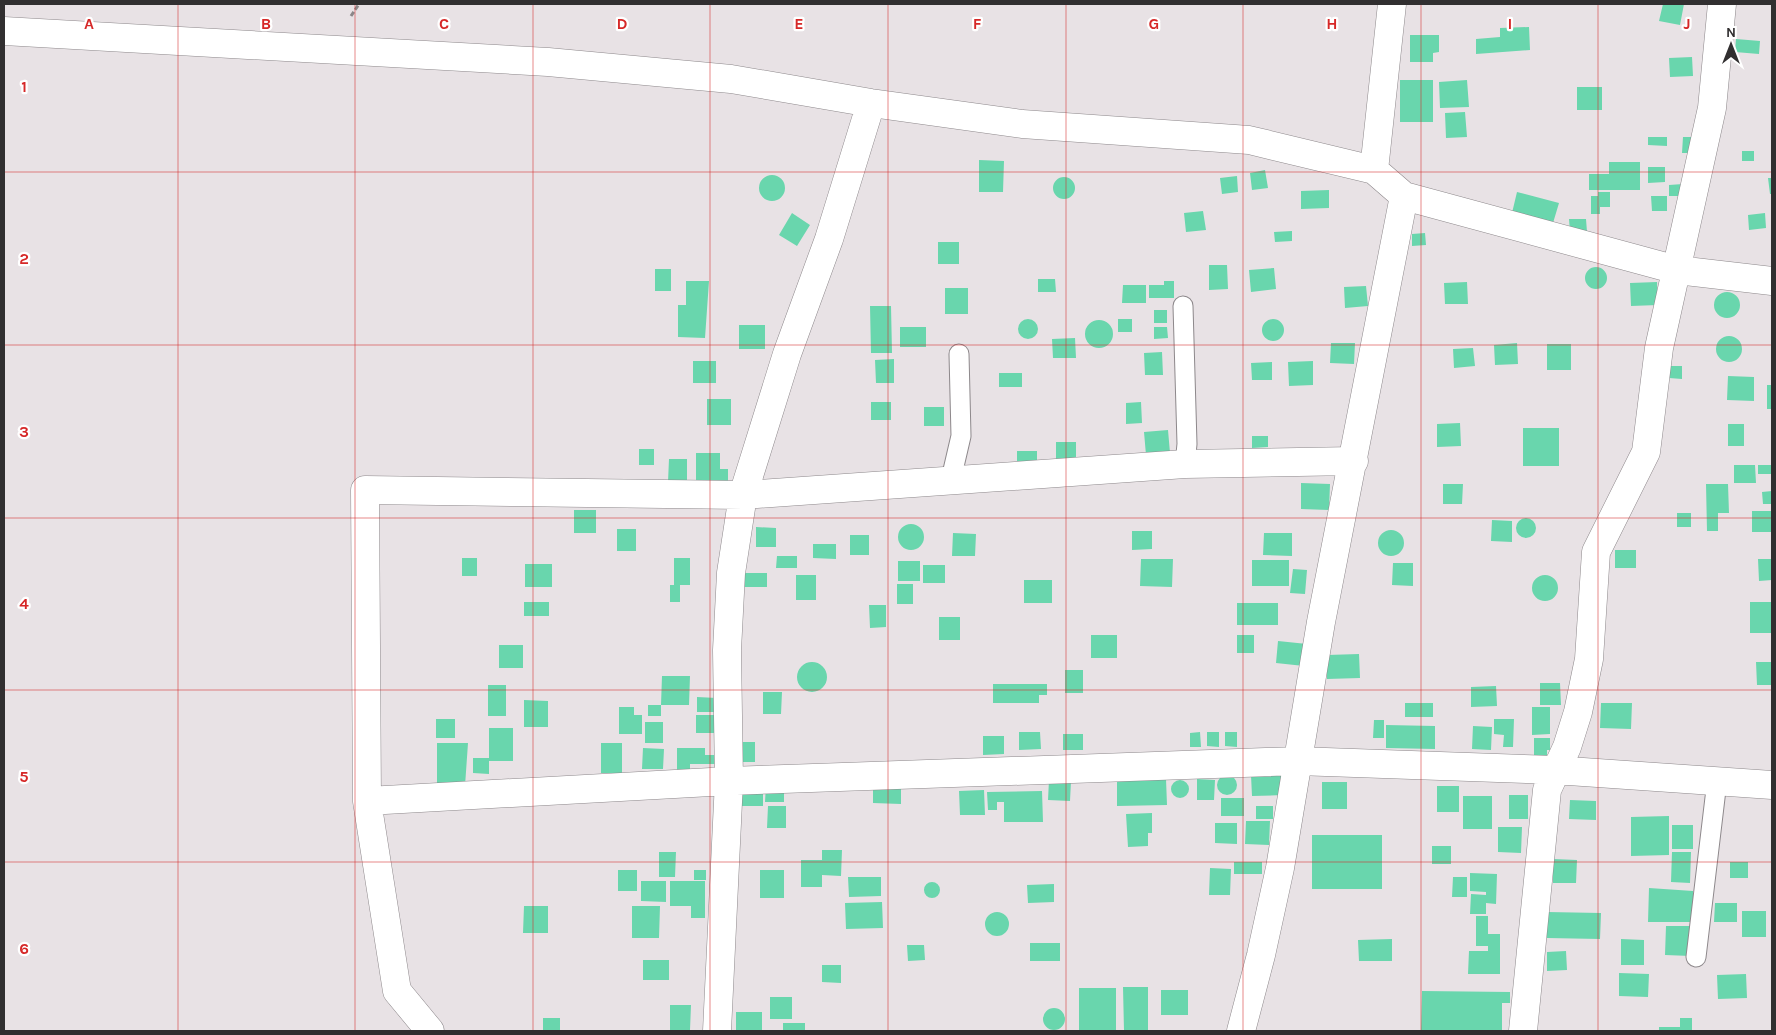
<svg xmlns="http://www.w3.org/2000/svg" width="1776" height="1035" font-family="Karla,sans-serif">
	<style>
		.building { fill: #69d6ad }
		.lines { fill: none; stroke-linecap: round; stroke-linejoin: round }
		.service-casing { stroke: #8d888b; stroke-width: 21 }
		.minor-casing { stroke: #8d888b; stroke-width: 29 }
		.path { stroke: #8b8789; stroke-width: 3; stroke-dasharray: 5 2.5; stroke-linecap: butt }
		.service { stroke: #fff; stroke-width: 19 }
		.minor { stroke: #fff; stroke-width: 28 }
		.grid { fill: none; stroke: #d62828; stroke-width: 1; stroke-opacity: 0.55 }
		.grid-label { font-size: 16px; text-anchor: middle; font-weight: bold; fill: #d62828; stroke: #fff; stroke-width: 4.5; stroke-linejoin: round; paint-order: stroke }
	</style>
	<rect width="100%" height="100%" fill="#e8e2e5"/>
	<path class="building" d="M1663 4H1684L1680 25 1659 21Z
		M1529 27 1530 50 1476 54V39L1500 37V28Z
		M1410 35H1439V52L1433 53V62H1410Z
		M1736 39 1760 41 1759 54 1735 52Z
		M1692 57 1693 76 1670 77 1669 58Z
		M1400 80H1433V122H1400Z
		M1467 80 1469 107 1440 108 1439 82Z
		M1577 87H1602V110H1577Z
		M1465 112 1467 137 1446 138 1445 113Z
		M1648 137H1667V146L1648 145Z
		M1683 137H1691V153H1682Z
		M1742 151H1754V161H1742Z
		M979 160 1004 161 1003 192H979Z
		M1609 162H1640V190H1589V174H1609Z
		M1648 167H1665V182L1648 183Z
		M1265 170 1268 188 1252 190 1250 173Z
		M759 188a13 13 0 1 1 26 0a13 13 0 1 1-26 0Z
		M1237 176 1238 192 1222 194 1220 178Z
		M1053 188a11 11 0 1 1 22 0a11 11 0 1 1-22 0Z
		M1768 178H1772V194H1770Z
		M1683 184 1684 196H1669V185Z
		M1329 190V208L1301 209V191Z
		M1517 192 1559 203 1553 223 1512 213Z
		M1598 192H1610V207H1600V214H1591V196H1598Z
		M1651 196H1667V211H1652Z
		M1203 211 1206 230 1186 232 1184 213Z
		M792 213 810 225 797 246 779 235Z
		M1765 213 1766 228 1749 230 1748 215Z
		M1569 219H1586L1587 232H1570Z
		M1292 231V241L1275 242 1274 232Z
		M1425 233 1426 245 1412 246V234Z
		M938 242H959V264H938Z
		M1209 265H1227L1228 289 1209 290Z
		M1585 278a11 11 0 1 1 22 0a11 11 0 1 1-22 0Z
		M1274 268 1276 289 1251 292 1249 270Z
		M655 269H671V291H655Z
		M1038 279H1055L1056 292H1038Z
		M686 281H709L705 338 678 337V305H686Z
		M1164 281H1174V298H1149V285H1164Z
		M1467 282 1468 304H1445L1444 283Z
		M1657 282 1658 305 1631 306 1630 283Z
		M1123 285H1146V303H1122Z
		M1366 286 1368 306 1345 308 1344 287Z
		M945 288H968V314H945Z
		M1714 305a13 13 0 1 1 26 0a13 13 0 1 1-26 0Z
		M870 306H891L892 353H871Z
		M1154 310H1167V323H1154Z
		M1018 329a10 10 0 1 1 20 0a10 10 0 1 1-20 0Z
		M1118 319H1132V332H1118Z
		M1262 330a11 11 0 1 1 22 0a11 11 0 1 1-22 0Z
		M1085 334a14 14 0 1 1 28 0a14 14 0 1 1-28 0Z
		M739 325H765V349H739Z
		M900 327H926V347H900Z
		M1154 327H1167L1168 338 1154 339Z
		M1716 349a13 13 0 1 1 26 0a13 13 0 1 1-26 0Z
		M1075 338 1076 358H1053L1052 339Z
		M1331 343H1355L1354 364 1330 363Z
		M1517 343 1518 364 1495 365 1494 345Z
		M1547 344H1571V370H1547Z
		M1473 348 1475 366 1454 368 1453 349Z
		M1162 352 1163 375H1145L1144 353Z
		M894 359V383H876L875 360Z
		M693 361H716V383H693Z
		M1313 361V385L1289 386 1288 362Z
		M1272 362V380H1252L1251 363Z
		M1670 366H1682V379L1669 378Z
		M999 373H1022V387H999Z
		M1728 376 1754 377V401L1727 400Z
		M1767 385H1772V409H1767Z
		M707 399H731V425H707Z
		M871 402H891V420H871Z
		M1141 402 1142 423 1126 424V403Z
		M924 407H944V426H924Z
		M1460 423 1461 446 1437 447V424Z
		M1728 424H1744V446H1728Z
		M1523 428H1559V466H1523Z
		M1168 430 1170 453 1146 455 1144 432Z
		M1252 436H1268V447L1252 448Z
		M1056 442H1076V461H1056Z
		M639 449H654V465H639Z
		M1017 451H1037V464H1017Z
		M696 453H720V469H728V482H696Z
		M669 459H687V482H668Z
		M1734 465H1755L1756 483H1734Z
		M1758 465H1772V474H1758Z
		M1301 483 1330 484 1329 510 1301 509Z
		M1443 484H1463L1462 504H1443Z
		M1706 484H1728L1729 513H1718V531H1707Z
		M1772 491V504H1763L1762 492Z
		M574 510H596V533H574Z
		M1752 511H1772V532H1752Z
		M1677 513H1691V527H1677Z
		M1516 528a10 10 0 1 1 20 0a10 10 0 1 1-20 0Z
		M1492 520 1512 521V542L1491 541Z
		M898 537a13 13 0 1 1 26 0a13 13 0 1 1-26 0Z
		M756 527 776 528V547H756Z
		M617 529H636V551H617Z
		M1378 543a13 13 0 1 1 26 0a13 13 0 1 1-26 0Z
		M1132 531H1152V549L1132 550Z
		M953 533 976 534 975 556H952Z
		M1264 533H1292V556L1263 555Z
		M850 535H869V555H850Z
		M813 544H836V559L813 558Z
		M1615 550H1636V568H1615Z
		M777 556H797V568H776Z
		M462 558H477V576H462Z
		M674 558H690V585H680V602H670V585H674Z
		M1141 559H1173L1172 587 1140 586Z
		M1758 559H1772V580L1759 581Z
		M1252 560H1289V586H1252Z
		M898 561H920V581H898Z
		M1393 563H1413V586L1392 585Z
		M525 564H552V587H525Z
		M923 565H945V583H923Z
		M1293 569 1307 570 1305 594 1290 593Z
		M743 573H767V587H743Z
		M1532 588a13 13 0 1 1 26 0a13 13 0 1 1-26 0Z
		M796 575H816V600H796Z
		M1024 580H1052V603H1024Z
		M897 584H913V604H897Z
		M524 602H549V616H524Z
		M1750 602H1772V633H1750Z
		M1237 603H1278V625H1237Z
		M869 605H886V627L870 628Z
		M939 617H960V640H939Z
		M1091 635H1117V658H1091Z
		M1237 635H1254V653H1237Z
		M1278 641 1307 644 1304 666 1276 663Z
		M499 645H523V668H499Z
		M1359 654 1360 678 1327 679V655Z
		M1756 662H1772V685H1757Z
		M797 677a15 15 0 1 1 30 0a15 15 0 1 1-30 0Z
		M1065 670H1083V693H1065Z
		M662 676H690L689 705H661Z
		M1540 683H1560L1561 705H1540Z
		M993 684H1047V695H1039V703H993Z
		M488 685H506V716H488Z
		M1496 686 1497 706 1471 707V687Z
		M763 692H782L781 714H763Z
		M697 697 717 698V712H697Z
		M524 700 548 701V727H524Z
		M1405 703H1433V717H1405Z
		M1601 703H1632L1631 729 1600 728Z
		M648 705H661V716H648Z
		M619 707H634V715H642V734H619Z
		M1532 707H1550V734L1532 735Z
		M696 715H720L719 733H696Z
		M436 719H455V738H436Z
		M1494 719H1514L1513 747H1503L1504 735 1494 734Z
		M1374 720H1384V738H1373Z
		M645 722H663V743H645Z
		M1386 725 1435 726V749L1386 748Z
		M1473 726 1492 727 1491 750 1472 749Z
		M489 728H513V761H489V774L473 773V758H489Z
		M1019 732H1040L1041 749 1019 750Z
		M1200 732 1201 747H1190V733Z
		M1207 732H1219V747L1207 746Z
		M1225 732H1237V747L1225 746Z
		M1063 734H1083V750H1063Z
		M983 736H1004V754L983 755Z
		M1534 738H1550V750H1547V757H1534Z
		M741 742H755V762H740Z
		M437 743H468L465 786H437Z
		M601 743H622V773H601Z
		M643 748 664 749 663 769H642Z
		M677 748H705V755H721V764H690V770H677Z
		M1217 785a10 10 0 1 1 20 0a10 10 0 1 1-20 0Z
		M1251 775H1283L1284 795 1252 796Z
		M1166 779 1167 805 1117 806V780Z
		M1197 779 1215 780 1214 800H1197Z
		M1171 789a9 9 0 1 1 18 0a9 9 0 1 1-18 0Z
		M1049 780 1071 781 1070 801 1048 800Z
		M1322 782H1347V809H1322Z
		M873 784H901V804L873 803Z
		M766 785H784V802H765Z
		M739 786H763V806H739Z
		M1437 786H1459V812H1437Z
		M984 790 985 815H960L959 791Z
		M1042 791 1043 822H1004V802H997V810H988L987 792Z
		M1509 795H1528V819H1509Z
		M1463 796H1492V829H1463Z
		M1221 798H1244V816H1221Z
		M1570 800 1596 801V820L1569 819Z
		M768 806H786V828H767Z
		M1256 806H1273V819H1256Z
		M1152 813V833H1148V846L1128 847 1126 814Z
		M1669 816V855L1631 856V817Z
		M1246 821H1270L1269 845 1245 844Z
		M1215 823H1237V844L1215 843Z
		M1672 825H1693V849H1672Z
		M1498 827H1522L1521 853 1498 852Z
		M1312 835H1382V889H1312Z
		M1432 846H1451V864H1432Z
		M822 850H842L841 876 822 875V887H801V860H822Z
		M659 852H676L675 877H659Z
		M1672 852H1691L1690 883 1671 882Z
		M1553 859 1577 860 1576 883H1553Z
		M1234 862H1262V874H1234Z
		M1730 862H1748V878H1730Z
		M1210 868 1231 869 1230 895H1209Z
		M618 870H637V891H618Z
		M694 870H706V880H694Z
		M760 870H784V898H760Z
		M1470 873 1497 874 1496 904 1486 903V914H1470L1471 894 1486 895V892L1470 891Z
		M848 877H881V896L849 897Z
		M1453 877H1467V897H1452Z
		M641 881H666V902L641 901Z
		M670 881H705V918H691V906H670Z
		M924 890a8 8 0 1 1 16 0a8 8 0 1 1-16 0Z
		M1054 884V902L1028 903 1027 885Z
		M1649 888 1693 891V922H1648Z
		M882 902 883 928 846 929 845 903Z
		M1715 903H1737V922H1714Z
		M524 906H548V933H523Z
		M632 906H660L659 938H632Z
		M1742 911H1766V937H1742Z
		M985 924a12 12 0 1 1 24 0a12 12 0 1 1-24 0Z
		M1547 912 1601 913 1600 939 1547 938Z
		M1476 916H1488V934H1500V974H1468L1469 951H1488V946H1476Z
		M1666 926H1692L1691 956 1665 955Z
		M1392 939V961H1359L1358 940Z
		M1621 939 1644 940V965H1621Z
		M1030 943H1060V961H1030Z
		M907 945H924L925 960 908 961Z
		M1566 951 1567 970 1547 971V952Z
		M643 960H669V980H643Z
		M822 965H841V983L822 982Z
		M1619 973 1649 974 1648 997 1619 996Z
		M1746 974 1747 998 1718 999 1717 975Z
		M1123 987H1148V1031H1124Z
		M1079 988H1116V1031H1079Z
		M1161 990H1188V1015H1161Z
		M1422 991 1510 992V1003H1502V1030L1421 1031Z
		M770 997H792V1019H770Z
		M670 1005H691L690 1030H670Z
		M1043 1019a11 11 0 1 1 22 0a11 11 0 1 1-22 0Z
		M736 1012H762V1031H736Z
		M543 1018H560V1031H543Z
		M1680 1018H1692V1031H1659V1027H1680Z
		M783 1023H805V1031H783Z"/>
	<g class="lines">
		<defs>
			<path id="service" d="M1183 306 1187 444 1185 464
				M951 479 961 436 959 354
				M1696 957 1717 781"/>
			<path id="minor" d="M4 31 548 62 731 79 871 103 1022 124 1249 140 1374 170 1404 196 1677 270 1772 281
				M1374 170 1392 4
				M367 801 729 781 1297 761 1554 770 1772 785
				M430 1031 397 991 367 801 365 490 743 495 1185 464 1354 461
				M717 1031 729 781 727 650 731 573 743 495 787 354 829 239 871 103
				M1241 1031 1261 955 1280 868 1321 622 1404 196
				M1523 1031 1547 790 1567 747 1578 712 1589 659 1596 552 1646 452 1659 348 1712 108 1722 4"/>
		</defs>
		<use href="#service" class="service-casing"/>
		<use href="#minor" class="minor-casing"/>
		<path class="path" d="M351 16 359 4"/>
		<use href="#service" class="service"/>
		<use href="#minor" class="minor"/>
	</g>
	<path class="grid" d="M178 4V1031M355 4V1031M533 4V1031M710 4V1031M888 4V1031M1066 4V1031M1243 4V1031M1421 4V1031M1598 4V1031M4 172H1772M4 345H1772M4 518H1772M4 690H1772M4 862H1772"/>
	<g class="grid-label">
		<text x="89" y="29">A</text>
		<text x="266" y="29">B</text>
		<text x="444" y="29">C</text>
		<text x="622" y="29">D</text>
		<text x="799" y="29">E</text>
		<text x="977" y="29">F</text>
		<text x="1154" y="29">G</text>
		<text x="1332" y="29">H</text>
		<text x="1510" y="29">I</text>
		<text x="1687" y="29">J</text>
		<text x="24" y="92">1</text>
		<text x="24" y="264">2</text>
		<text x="24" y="437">3</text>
		<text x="24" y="609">4</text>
		<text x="24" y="782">5</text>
		<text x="24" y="954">6</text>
	</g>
	<rect width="1776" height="1035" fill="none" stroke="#312f30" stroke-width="10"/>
	<g transform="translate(1731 45)" stroke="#ffffff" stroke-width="4" paint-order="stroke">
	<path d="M0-4L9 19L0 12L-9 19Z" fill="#312f30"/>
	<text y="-8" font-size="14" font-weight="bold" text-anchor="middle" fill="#312f30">N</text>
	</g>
</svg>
